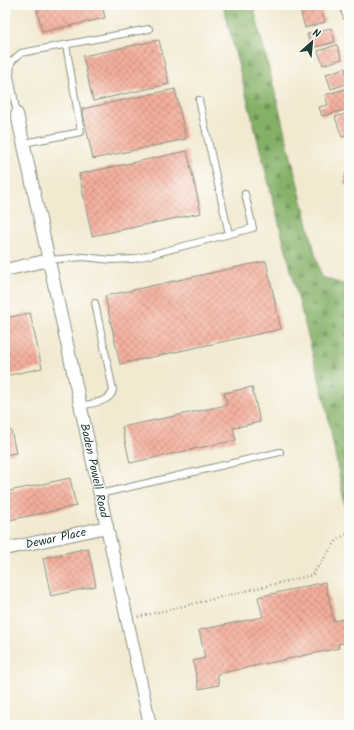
<svg xmlns="http://www.w3.org/2000/svg" width="354" height="730" font-family="Kalam,sans-serif">
	<style>
		.forest { fill: url(#forest-firs); stroke: #52764e }
		.building { fill: url(#building-cross-hatch) }
		.lines { fill: none; stroke-linecap: round; stroke-linejoin: round }
		.lane-casing { stroke: #889382; stroke-width: 8 }
		.street-casing { stroke: #889382; stroke-width: 14 }
		.path { stroke: #889382; stroke-width: 2.5; stroke-dasharray: 1 3; stroke-linecap: butt }
		.lane { stroke: #fff; stroke-width: 6 }
		.street { stroke: #fff; stroke-width: 12 }
		.labels { text-anchor: middle; dominant-baseline: central; stroke-width: 4; stroke-linejoin: round; paint-order: stroke }
		.street-label { font-size: 12px; fill: #1f3d34; stroke: #fdfcf7 }
	</style>
	<defs>
		<pattern id="forest-firs" width="22" height="20" patternUnits="userSpaceOnUse"><rect width="22" height="20" fill="#85b067"/><path d="M5 1l3.5 6h-7zM16 11l3.5 6h-7z" fill="#6c9056"/></pattern>
		<pattern id="building-cross-hatch" width="8" height="8" patternUnits="userSpaceOnUse"><rect width="8" height="8" fill="#f4ad9b"/><path d="M0 0l8 8M0 8l8-8" fill="none" stroke="#c58e7f"/></pattern>
	</defs>
	<rect width="100%" height="100%" fill="#fdfcf7"/>
	<filter id="ink" filterUnits="userSpaceOnUse"><feTurbulence type="fractalNoise" baseFrequency=".025" numOctaves="2"/><feDisplacementMap in="SourceGraphic" scale="8" xChannelSelector="R" yChannelSelector="G"/><feConvolveMatrix kernelMatrix="1 2 1 2 8 2 1 2 1" color-interpolation-filters="sRGB"/></filter>
	<filter id="wash" filterUnits="userSpaceOnUse"><feTurbulence type="fractalNoise" baseFrequency=".012" numOctaves="4" result="noise"/><feDisplacementMap in="SourceGraphic" scale="16" xChannelSelector="R" yChannelSelector="G"/><feGaussianBlur stdDeviation="0.9" result="paint"/><feColorMatrix in="noise" values="0 0 0 0 0 0 0 0 0 0 0 0 0 0 0 0 0 1.4 0 .05"/><feComposite in="paint" operator="in"/></filter>
	<g filter="url(#wash)">
		<rect width="100%" height="100%" fill="#f2e9d1"/>
		<path class="forest" d="M223 5H253L321 277 349 286V527L326 406Z"/>
		<g id="blocks">
			<path class="building" d="M36 5H102L105 18 42 32Z
				M289 5H303L290 9Z
				M315 5H320L325 22 305 28 300 9Z
				M331 28 335 42 311 48 307 34Z
				M159 40 169 84 93 101 83 56Z
				M337 45 342 59 323 65 318 51Z
				M345 68 349 83 331 89 326 74Z
				M175 89 186 139 93 159 82 109Z
				M345 89 349 101V109L322 116 319 107 328 105 325 95Z
				M349 113V135L342 137 335 117Z
				M187 151 201 213 92 236 79 174Z
				M347 168 349 169V185L344 184Z
				M266 261 281 329 120 364 105 296Z
				M30 313 42 368 5 376V318Z
				M252 387 260 422 233 428 236 440 130 463 122 427 227 405 224 393Z
				M11 430 16 453 5 455V431Z
				M70 478 76 506 5 521V492Z
				M88 548 96 586 51 596 43 558Z
				M325 582 334 621 349 618V642L338 644 339 648 217 674 219 685 199 689 193 661 205 658 199 630 263 617 258 597Z"/>
		</g>
	</g>
	<g filter="url(#ink)">
		<use href="#blocks" fill-opacity="0" stroke="#889382" stroke-width="1"/>
		<g class="lines">
			<defs>
				<path id="lane" d="M199 100 229 234
					M17 114 10 76 11 62 21 53 149 29
					M24 143 81 132 66 45
					M49 260 84 257 111 260 134 259 253 228 245 194
					M81 406C92 403 111 402 113 390L95 303
					M100 494 280 452"/>
				<g id="street">
					<path d="M346 5 349 15"/>
					<path id="s1" d="M17 114 150 725"/>
					<path d="M5 270 49 260"/>
					<path id="s2" d="M5 549 107 527"/>
				</g>
			</defs>
			<use href="#lane" class="lane-casing"/>
			<use href="#street" class="street-casing"/>
			<path class="path" d="M138 617 312 575 338 539 349 533"/>
			<use href="#lane" class="lane"/>
			<use href="#street" class="street"/>
		</g>
	</g>
	<g class="labels">
		<g class="street-label">
			<text stroke="none"><textPath href="#s1" startOffset="365">Baden Powell Road</textPath></text>
			<text stroke="none"><textPath href="#s2" startOffset="52">Dewar Place</textPath></text>
		</g>
	</g>
	<rect width="354" height="730" fill="none" stroke="#fdfcf7" stroke-width="20"/>
	<g transform="translate(312 42) rotate(27)" stroke="#fdfcf7" stroke-width="3" paint-order="stroke">
	<path d="M0-3L7 15L0 10L-7 15Z" fill="#1f3d34"/>
	<text y="-6" font-size="11" font-weight="bold" text-anchor="middle" fill="#1f3d34">N</text>
	</g>
</svg>
